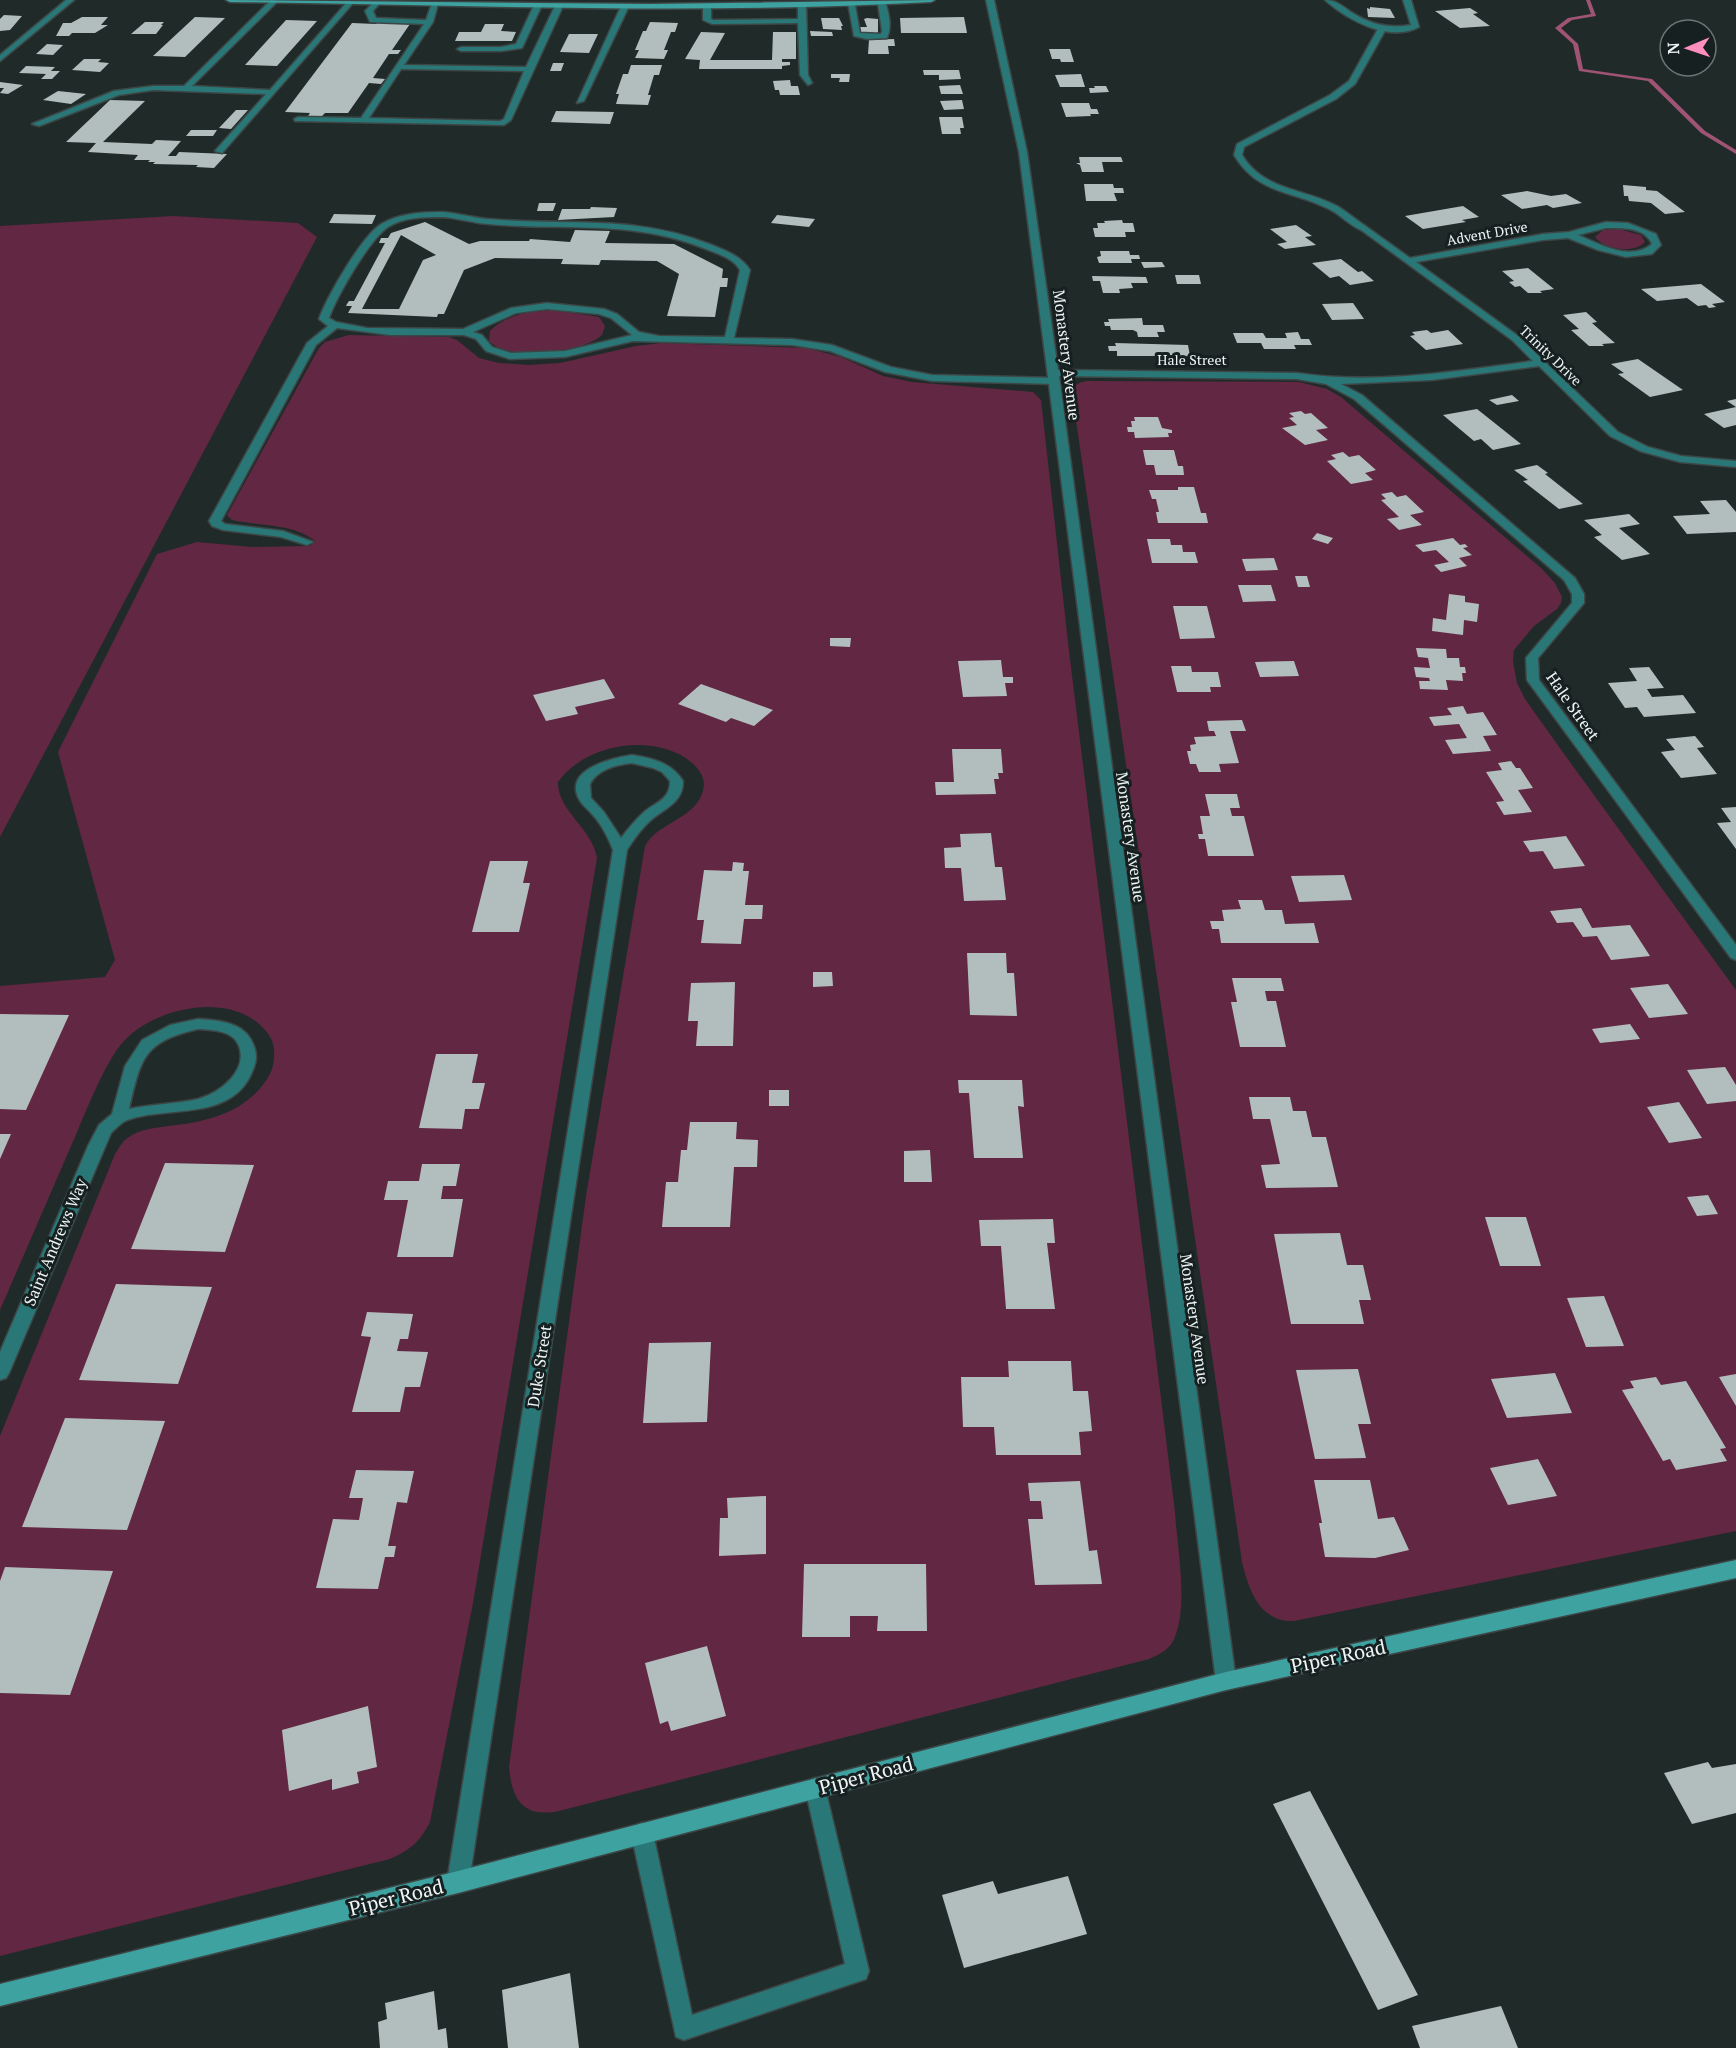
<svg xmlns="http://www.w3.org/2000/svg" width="1736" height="2048" font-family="'PT Serif',serif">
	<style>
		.green { fill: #622742 }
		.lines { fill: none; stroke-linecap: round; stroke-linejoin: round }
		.stream { fill: #a05475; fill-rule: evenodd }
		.building { fill: #b2bebe; fill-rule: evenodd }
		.service-casing { stroke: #3d4646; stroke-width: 3 }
		.minor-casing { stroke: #3d4646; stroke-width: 3 }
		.secondary-casing { stroke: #3d4646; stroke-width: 3 }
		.service { fill: #297877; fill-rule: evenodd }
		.minor { fill: #297877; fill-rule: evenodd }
		.secondary { fill: #3ea2a0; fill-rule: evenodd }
		.labels { text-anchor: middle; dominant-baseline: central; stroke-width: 6; stroke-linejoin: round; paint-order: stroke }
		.far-street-label { font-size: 14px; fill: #eff5f5; stroke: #172020 }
		.street-label { font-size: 16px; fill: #eff5f5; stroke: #172020 }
		.near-street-label { font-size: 20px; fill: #eff5f5; stroke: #172020 }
	</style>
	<rect width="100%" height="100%" fill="#202a29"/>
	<path class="green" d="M173 216 298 223 317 237 0 837V226Z
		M1618 229 1641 235 1645 242C1634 254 1605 250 1595 237L1603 230Z
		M553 310 599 317 605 326 602 335C583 353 508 362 489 341L490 331C507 314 531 311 553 310Z
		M349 335 449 337 457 340 479 358 499 363 528 365 560 363 636 346 661 343 806 348 841 357 883 376 912 382 1033 392 1041 400 1069 651 1175 1512C1177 1547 1190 1612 1172 1643 1167 1651 1158 1655 1149 1659L559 1811C523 1818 512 1800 509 1767L586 1196 645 846C657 823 692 820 702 794 707 779 701 771 691 762 653 732 585 744 558 782 557 810 593 829 597 858L473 1603 430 1822C420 1842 410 1850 390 1859L0 1956V1436L115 1154C119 1148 122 1141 129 1137 140 1129 155 1128 168 1126 206 1122 245 1113 267 1079 273 1070 275 1060 274 1049 273 1038 266 1030 258 1023 221 993 154 1009 124 1041 107 1059 88 1106 78 1130 52 1190 26 1250 0 1310V986L105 977 115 960 58 752 157 554 197 542 252 547 310 546 315 541C294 523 258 526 232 520L227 515 319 348 325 342Z
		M1091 381 1299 382 1327 389 1341 397 1541 568 1555 583 1562 597 1561 603 1557 609 1534 626 1514 650 1513 661 1517 683 1525 699 1567 758 1736 990V1531L1294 1621C1259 1622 1249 1590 1242 1562L1072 393C1074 383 1082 381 1091 381Z"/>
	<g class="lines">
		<path class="stream" d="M1586 0H1590L1596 16 1572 20 1561 28 1578 44 1583 69 1652 79 1705 131 1736 150V154L1701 133 1648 81 1579 71 1573 44 1555 28 1568 18 1591 14Z"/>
	</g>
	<path class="building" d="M1370 7 1390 9 1395 18 1368 17 1367 8 1370 9Z
		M1470 8 1478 13 1473 14 1490 26 1460 28 1435 11Z
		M4 15 22 16 10 30 0 31V19Z
		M82 17H108L101 25H108L95 33H72L69 36H56L63 23H71Z
		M195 17 225 18 185 57 153 56Z
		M964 17 967 33H901L900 18Z
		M821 18H839L843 26H841L842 30 823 29Z
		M867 18 878 19V32L876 34 861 33 860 27H867L864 19Z
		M286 20 317 21 277 66 245 65Z
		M378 21H389L387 24H410L392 50H401L398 54H389L373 78 385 79 381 84 369 83 348 113H325L322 116H308L310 113 285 112 352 23 376 24Z
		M145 22H164L161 25H163L156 34H131Z
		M650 22 678 23 675 32H671L664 50H668L664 59 635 58 639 50H635L643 31H646Z
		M485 24H504L501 31 516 32 512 41H455L459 32H481Z
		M810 31 832 32 833 36H811Z
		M701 32 725 33 710 60H772L773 32H796V59H782V62H790V65L782 66V69H699L700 60 685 59Z
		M569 34H598L589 53 560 52Z
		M894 39 895 46H888L889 54H868L869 40Z
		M47 44 63 45 53 55 36 54Z
		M1049 49H1070L1074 62H1061L1060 59H1052Z
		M84 59H101L98 62 109 63 100 72 72 70Z
		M553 63H564L561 71H550Z
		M631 65H662L659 75H654L648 95H651L648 105 616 104 619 94H616L623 74H628Z
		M26 66 55 67 51 71H60L52 79H41L46 74 19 73Z
		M923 70H959L961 79 939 80V75H924Z
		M831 74H850L849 82H839L840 78H831Z
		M1081 74 1085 87H1060L1055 75Z
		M790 80 791 86H798L800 95H780L779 90H775L773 81Z
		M0 82 23 85 8 94 0 93 4 88H0Z
		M960 85 963 94H941L939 86Z
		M1094 86H1106L1109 92 1090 93 1089 88H1095Z
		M58 91 86 94 71 104 43 100Z
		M110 100 145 101 103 142 152 144 156 140 181 141 168 156H176L179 152 227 154 214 168 196 167 198 165 153 164 155 162H148L150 160H134L138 155 88 152 96 143 66 142Z
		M962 100 964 109 944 110 940 101Z
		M1061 103H1089L1091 109H1097L1099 114H1090L1091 116 1066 117Z
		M236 110H248L231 129 219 128Z
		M556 111 614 112 610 124 551 122Z
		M939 117H962L964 128H960L961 134H942Z
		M191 130H217L213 136H186Z
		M1079 157H1121L1123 162H1102L1104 172H1082L1080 165 1076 163H1080Z
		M1084 184H1113L1114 188H1123L1124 193H1114L1117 201H1086Z
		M1623 185 1646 187V190L1657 191 1685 212 1665 214 1651 203 1629 201 1628 196H1624Z
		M1527 191 1551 196 1566 194 1582 203 1553 208 1547 205 1522 209 1501 195Z
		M539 203H556L553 211H537Z
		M1463 206 1479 217 1462 220 1466 222 1423 229 1405 216Z
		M591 207 617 208 614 217 558 220 562 209H590Z
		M334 214 376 215 372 224 329 223Z
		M777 215 815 219 809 227 771 223Z
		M1122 220 1123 223H1133L1135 232H1125L1126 237H1095L1093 228H1098L1097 223H1105L1104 221Z
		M425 222 469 244 480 241H529L530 239 570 242 575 230 610 231 605 243 674 244 723 269 722 278H728L727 287H720L715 317 667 316 679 274 657 261 601 260 599 265 561 264 563 259 495 258 464 270 444 314H438L437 317 348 313 352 306H346L347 304 349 301H354L385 243H379L381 238H388L391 233ZM401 235 436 255 423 260 399 309H362Z
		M1296 225 1312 236 1305 237 1316 245 1285 249 1277 244 1287 242 1270 229Z
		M1100 251H1129L1130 255H1139L1140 259H1131L1132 263H1099L1097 257 1101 256Z
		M1341 259 1358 272 1362 271 1374 281 1350 285 1339 276 1330 278 1312 263Z
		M1141 262H1162L1165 267 1144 268Z
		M1528 268 1554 289 1540 291 1542 293H1528L1520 286 1515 287 1509 282 1514 281 1502 271Z
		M1175 275H1199L1201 284H1177Z
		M1092 276 1146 277 1148 283H1131L1133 288 1119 289 1120 293H1103L1100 281H1093Z
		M1701 284 1725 302 1712 304 1716 307 1709 308 1706 305 1698 306 1687 298 1657 301 1641 289Z
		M1353 303 1364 319 1332 320 1322 304Z
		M1586 312 1597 322 1592 323 1615 343 1602 344 1604 346H1589L1571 330 1579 329 1563 315Z
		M1142 318 1143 325H1163L1165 332H1157L1159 337H1138L1137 332 1133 330H1111L1110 326H1105L1104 322H1109L1108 319Z
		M1427 330 1431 333 1448 330 1463 344 1426 350 1410 336 1415 335 1412 332Z
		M1298 332 1301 339H1309L1312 345H1294L1296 349H1264L1261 343H1237L1233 333H1263L1266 338H1287L1285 333Z
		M1115 343 1188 345 1190 356 1168 358V356H1117V351H1109L1108 346H1116Z
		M1638 359 1683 390 1650 397 1618 374 1624 373 1611 364Z
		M1512 395 1519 401 1497 405 1489 400Z
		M1736 399V425L1724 428 1704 414 1736 407 1727 401Z
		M1477 409 1521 444 1493 450 1481 439 1474 441 1443 415Z
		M1301 411 1305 414 1311 413 1328 428 1316 430 1328 440 1305 445 1282 428 1297 425 1289 418 1294 417 1289 413Z
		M1134 417H1158L1162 428 1172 430V433H1168L1169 437 1135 438 1134 432H1128L1127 427H1132L1131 421H1135Z
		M1143 450H1174L1178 466H1183L1184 475H1156L1154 465H1146Z
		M1343 452 1349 457 1359 455 1376 470 1365 473 1373 480 1351 484 1327 461 1336 459 1331 455Z
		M1537 465 1548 473 1545 474 1583 504 1559 509 1523 481 1528 480 1514 470Z
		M1178 487H1194L1201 513H1206L1208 523H1158L1156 512H1159L1156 499H1152L1149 490H1178Z
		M1392 492 1397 497 1406 495 1424 512 1410 515 1422 525 1399 530 1387 519 1399 517 1381 500 1386 499 1381 494Z
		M1726 500 1736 512V532L1687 534 1673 516 1710 514 1700 501Z
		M1629 514 1640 524 1619 528 1650 554 1622 560 1594 537 1602 535 1584 520Z
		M1317 533 1333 538 1328 544 1312 539Z
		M1453 538 1460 545 1465 544 1468 547 1463 548 1472 555 1459 558 1467 566 1441 572 1434 565 1449 562 1436 550 1423 552 1415 545Z
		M1147 539H1170L1171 545H1182L1183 552H1195L1198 563H1152Z
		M1274 558 1278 570 1246 571 1242 559Z
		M1295 576H1307L1310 587H1298Z
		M1238 585H1271L1276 601 1243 602Z
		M1449 594 1465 596V602L1479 604 1477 622 1464 620 1463 635 1432 631 1433 618 1446 620Z
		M1173 606H1207L1215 638 1180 639Z
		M830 638H851L850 647 830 646Z
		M1416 648 1446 649 1447 658H1459L1460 667H1465L1466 673H1462L1463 681 1446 680 1448 690 1420 689 1419 681H1430L1429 678 1416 677 1414 667 1430 668 1428 658 1418 657Z
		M1001 660 1003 677H1013V683H1005L1007 696 963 697 958 661Z
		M1294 661 1299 676 1260 677 1255 662Z
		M1171 666H1191L1192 672H1218L1221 687H1210L1211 692H1177Z
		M1649 667 1664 688 1647 689 1652 697 1683 695 1696 713 1644 717 1637 707 1625 708 1608 683 1637 681 1629 668Z
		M604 679 615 698 575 707 578 714 546 721 533 695Z
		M701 684 773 710 754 726 731 718 726 722 678 704Z
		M1463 706 1467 714 1483 712 1497 735 1483 736 1491 751 1453 754 1445 740 1467 738 1459 724 1434 726 1429 717 1452 715 1447 708Z
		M1242 720 1246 731H1230L1239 763 1219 764 1221 772H1199L1196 764H1190L1187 751H1191L1190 745 1196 744 1194 737 1216 736 1214 731H1209L1207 721Z
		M1695 736 1704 747 1697 748 1717 774 1681 778 1661 752 1675 750 1666 739Z
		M952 749H1001L1003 773H998L999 779H994L996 794 936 795 935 782H954Z
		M1511 761 1516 768H1520L1533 788 1518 790 1532 812 1504 815 1496 802 1504 801 1486 772 1502 770 1498 763Z
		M1205 794H1237L1240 808H1230L1232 816H1244L1254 856H1208L1205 839H1199L1198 834H1203L1200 816H1210Z
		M1736 807V849L1717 823 1731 822 1721 808Z
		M991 833 995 867H1002L1006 900 964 901 961 868H945L944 848 961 847 960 834Z
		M1566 836 1585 866 1554 869 1543 851 1530 852 1523 841Z
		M490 861H528L523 883H530L519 932H472Z
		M733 862 744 863 743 871H749L745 905H763L762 919H744L741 944 701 943 704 920H697L704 870 732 871Z
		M1344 875 1352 900 1299 902 1291 876Z
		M1238 900H1262L1265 910H1282L1285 924 1314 923 1319 943H1221L1219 929H1212L1210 921H1224L1222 910 1241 909Z
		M1581 908 1592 928 1630 925 1650 956 1611 960 1597 936 1583 937 1573 922 1557 923 1550 911Z
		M967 953H1006L1007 973H1014L1017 1016 970 1015Z
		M813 972H832L833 986 813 987Z
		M1232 978H1281L1284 991H1265L1267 1001H1276L1286 1047H1240L1231 1002H1237Z
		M735 982 733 1046H696L698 1021H688L691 983Z
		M1668 984 1688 1014 1649 1018 1630 988Z
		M0 1014 69 1015 26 1110 0 1109Z
		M1630 1024 1640 1039 1600 1043 1592 1029Z
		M436 1054H478L472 1083H485L479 1109H465L462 1129 419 1128Z
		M1725 1067 1736 1085V1101L1707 1104 1687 1070Z
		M958 1080H1022L1024 1107 1018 1106 1023 1158H974L969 1093H959Z
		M769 1090H789V1106H769Z
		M1249 1097H1290L1293 1111H1306L1312 1137H1326L1338 1187 1266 1188 1261 1165 1280 1164 1270 1119H1253Z
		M1679 1102 1702 1138 1669 1143 1647 1107Z
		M690 1122H737L736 1139 758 1140 757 1167H734L730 1227H662L666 1182H678L681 1150H687Z
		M0 1134H11L0 1159Z
		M930 1150 932 1182H904V1151Z
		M165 1163 254 1165 225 1252 131 1249Z
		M422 1164H460L456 1186H443L441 1199H463L453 1257H397L408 1200H384L388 1181H419Z
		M1708 1195 1718 1214 1697 1216 1687 1197Z
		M1485 1217H1526L1541 1266H1500Z
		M1053 1219 1055 1243H1047L1055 1309H1006L1001 1246H981L979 1220Z
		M1340 1233 1347 1265H1363L1371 1300H1359L1364 1324H1291L1274 1234Z
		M116 1284 212 1287 178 1384 79 1380Z
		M1604 1296 1624 1346 1586 1347 1567 1298Z
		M367 1312 413 1314 408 1339H400L397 1351 428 1352 420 1387H405L400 1412H352L371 1337 361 1336Z
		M711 1342 707 1422 643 1423 649 1343Z
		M1008 1361H1071L1073 1391H1088L1092 1431 1079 1432 1081 1455H996L994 1427H963L961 1377H1009Z
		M1358 1369 1371 1424H1358L1366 1458 1315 1459 1296 1370Z
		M1555 1373 1572 1413 1507 1418 1491 1379Z
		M1736 1374V1406L1719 1377Z
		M1656 1377 1661 1385 1686 1381 1726 1448 1720 1449 1727 1461 1676 1470 1670 1459 1663 1461 1622 1390 1634 1388 1630 1381Z
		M65 1418 165 1421 127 1530 22 1527Z
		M1538 1459 1557 1496 1508 1505 1490 1468Z
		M356 1470 414 1471 407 1503 397 1502 388 1546H396L394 1557H385L378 1589 316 1588 333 1519 359 1520 363 1498H349Z
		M1314 1480H1370L1378 1519 1394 1517 1409 1550 1375 1558 1325 1557 1319 1523H1322Z
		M1080 1481 1089 1551 1097 1550 1102 1584 1035 1585 1028 1519H1043L1041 1501H1030L1028 1483Z
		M766 1496V1554L719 1556 720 1518H728L727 1498Z
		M804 1564H926L927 1631H877L878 1616H850V1637H802Z
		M5 1567 113 1571 70 1695 0 1693V1581Z
		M707 1646 726 1716 671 1731 668 1721 660 1724 645 1663Z
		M368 1706 377 1767 357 1772 359 1783 332 1790V1779L289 1791 282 1730Z
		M1708 1762 1712 1768 1736 1764V1813L1692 1824 1664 1773Z
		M1310 1791 1418 1995 1378 2010 1273 1804Z
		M1068 1876 1087 1934 964 1968 942 1895 993 1881 998 1894Z
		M570 1973 579 2048H508L502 1990Z
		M434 1991 438 2030 446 2028 448 2048H380L378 2022 387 2019 385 2003Z
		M1501 2006 1518 2048H1420L1412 2026Z"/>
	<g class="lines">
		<defs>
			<path id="service" d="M271 0 278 1 192 86 270 90 348 1 354 2 222 153 215 151 266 94 153 90 119 95 39 126 32 124 114 91 153 86H184Z
				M374 2 380 3 373 11 376 18 426 20 432 3 438 4 433 22 404 65 526 67 555 6 559 4 563 6 511 120 504 125 295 121 294 119 298 117 361 118 424 24 370 22 365 11ZM401 69 524 71 504 119 500 121 369 118Z
				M882 2 886 4C889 15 892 27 887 38L867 39 854 36 848 3 855 5 860 33 881 34 882 31 878 4Z
				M538 3 542 5 522 48 501 51H461L457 49 461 47H501L516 44 534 5Z
				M802 3 806 5 808 75 812 83 808 85 800 75 798 23 712 24 703 20V6L707 4 711 6V19L713 20 798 19V5Z
				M622 4 629 6 584 101 577 103Z
				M1379 27 1386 29 1355 84 1336 99 1244 147 1242 155C1264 191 1303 188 1337 206 1346 211 1355 219 1364 225L1365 227 1361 230C1349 225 1341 215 1329 209 1292 190 1258 195 1234 155L1237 144 1330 95 1349 81Z
				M443 212C458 213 473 218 488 219 568 226 635 214 712 245 726 251 741 256 750 270L734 338 792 339 832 345 891 367 932 375 1054 378 1059 381 1054 384 932 381 885 372 830 351 792 345 633 341 565 357 510 359 486 351 476 339 464 335H390L337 328 316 345 221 521 225 524 283 531 313 542 307 545 281 537 223 530 212 526 209 521 307 343 328 326 319 319C327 297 363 233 383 223 401 213 424 212 443 212ZM443 217C458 218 473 223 488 224 564 231 632 219 706 249 718 254 733 258 740 270L725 337 659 336 639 332 617 314 604 309 547 303 511 308 463 329 367 328 336 322 329 318C337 296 369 240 388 227 403 217 425 217 443 217ZM547 309 599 314 611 318 632 335 565 351 511 353 492 347 482 335 473 332 516 313Z
				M815 1778 822 1781 825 1788 869 1971 866 1979 684 2040 676 2037 631 1833 634 1826 642 1823 650 1826 653 1833 692 2015 845 1964 805 1788 808 1781Z"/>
			<path id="minor" d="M66 0H74L0 61V55Z
				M986 0H994L1027 152 1058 370 1297 373C1375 385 1456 371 1533 361L1512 340 1357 227 1364 225 1410 258 1543 234 1569 232 1606 222 1628 223 1656 234 1661 245 1652 254 1626 257 1598 250 1568 238 1543 240 1416 262 1518 336 1618 432 1648 447 1681 456 1736 461V467L1680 462 1640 451 1610 436 1539 366 1432 380 1341 384 1362 395 1575 578 1584 594V603L1538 658 1539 680 1736 945V960L1731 958 1527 680 1526 658 1572 603V594L1564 580 1354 399 1326 384 1297 379 1059 376 1236 1681 1233 1688 1226 1690 1219 1688 1216 1681 1019 152ZM1606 228C1622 228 1645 227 1652 244 1630 262 1600 244 1578 235Z
				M1325 0C1336 0 1342 6 1351 12 1370 24 1388 29 1411 25L1403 0H1411L1419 27C1390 43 1347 20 1325 0Z
				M632 755C652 758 672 763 683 781 683 803 665 808 651 820 641 829 634 839 627 850L469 1882 466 1890 458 1893 450 1890 447 1882 613 850C608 837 601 823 591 813 587 808 582 805 579 799 563 769 613 758 632 755ZM632 763 653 768 662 772 670 781C670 800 656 802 644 812 635 820 628 829 621 838L604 812 591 798 590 784C598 769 616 765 632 763Z
				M198 1019C213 1020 234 1021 246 1033 254 1042 259 1055 254 1067 235 1124 167 1104 125 1121 120 1124 115 1129 111 1133L9 1373 6 1378 0 1380V1352L88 1146 99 1125 112 1114 125 1066 142 1040 170 1025ZM198 1029C212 1030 233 1030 239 1046 248 1071 220 1093 198 1099 176 1104 152 1104 129 1109 141 1058 143 1042 198 1029Z"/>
			<path id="secondary" d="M226 0 650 4 935 0 931 2C698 15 463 5 230 2Z
				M1736 1560V1578L1226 1690 458 1893 0 2006V1984L458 1871 1226 1672Z"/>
		</defs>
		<use href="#service" class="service-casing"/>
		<use href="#minor" class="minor-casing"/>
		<use href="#secondary" class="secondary-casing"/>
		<use href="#service" class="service"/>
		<use href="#minor" class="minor"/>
		<use href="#secondary" class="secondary"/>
	</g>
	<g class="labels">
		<g class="far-street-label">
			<text transform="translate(1487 233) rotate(-10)">Advent Drive</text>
			<text transform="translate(1551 355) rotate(44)">Trinity Drive</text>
			<text x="1192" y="359">Hale Street</text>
		</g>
		<g class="street-label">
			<text transform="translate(1067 355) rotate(83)">Monastery Avenue</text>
			<text transform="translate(1573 706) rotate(55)">Hale Street</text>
			<text transform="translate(1131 837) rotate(82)">Monastery Avenue</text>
			<text transform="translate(55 1242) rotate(-67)">Saint Andrews Way</text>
			<text transform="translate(1195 1319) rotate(82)">Monastery Avenue</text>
			<text transform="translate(539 1366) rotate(-81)">Duke Street</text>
		</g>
		<g class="near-street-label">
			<text transform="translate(1338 1656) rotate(-12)">Piper Road</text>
			<text transform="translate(866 1775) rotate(-15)">Piper Road</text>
			<text transform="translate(396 1897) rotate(-14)">Piper Road</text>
		</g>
	</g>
	<g transform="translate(1688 48) rotate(268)"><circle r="28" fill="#172020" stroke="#6d7575" stroke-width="1.5"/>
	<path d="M0-4.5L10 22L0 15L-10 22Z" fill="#fe8ebe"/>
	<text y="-9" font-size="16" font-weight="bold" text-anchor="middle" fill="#eff5f5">N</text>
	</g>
</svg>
